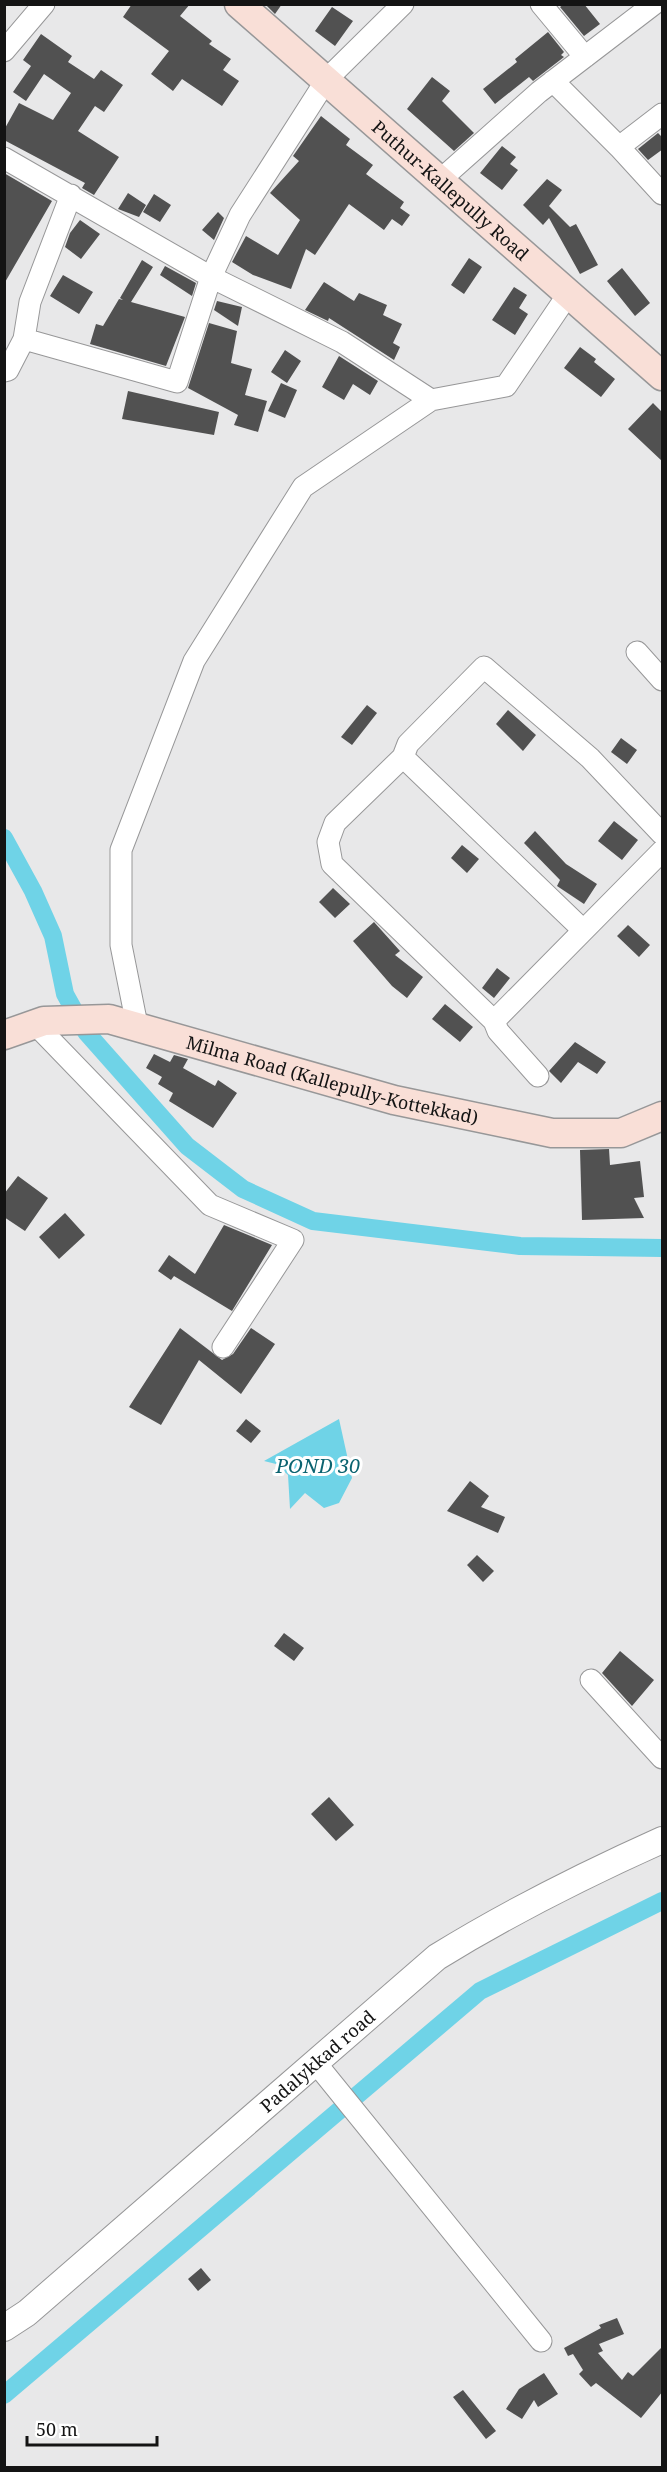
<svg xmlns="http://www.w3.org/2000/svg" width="667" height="2472" font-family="'Noto Serif',serif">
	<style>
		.water { fill: #6fd3e7 }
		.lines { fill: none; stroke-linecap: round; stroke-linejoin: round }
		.canal { stroke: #6fd3e7; stroke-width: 18 }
		.building { fill: #515151 }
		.minor-casing { stroke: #979798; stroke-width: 23 }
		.tertiary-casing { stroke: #979798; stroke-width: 28 }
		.secondary-casing { stroke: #979798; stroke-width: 31 }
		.minor { stroke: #fff; stroke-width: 21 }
		.tertiary { stroke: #fff; stroke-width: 26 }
		.secondary { stroke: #f9dfd7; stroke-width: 28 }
		.labels { text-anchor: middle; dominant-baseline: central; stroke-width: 6; stroke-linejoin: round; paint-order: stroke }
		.street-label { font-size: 18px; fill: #141414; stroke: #fff }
		.water-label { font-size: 20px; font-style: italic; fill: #0b6370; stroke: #fff }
	</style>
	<rect width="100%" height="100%" fill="#e8e8e9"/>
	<path class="water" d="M339 1419 352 1478 339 1503 324 1508 305 1493 290 1509 288 1475 276 1464 264 1461Z"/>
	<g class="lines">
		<path class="canal" d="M4 838 33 891 53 936 65 994 86 1032 187 1146 243 1189 313 1221 520 1246 662 1248
			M4 2395 480 1991 662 1901"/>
	</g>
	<path class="building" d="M132 4H190L180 16 212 41 209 44 231 59 223 70 239 81 222 106 182 79 173 91 151 74 169 51 123 17Z
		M265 4H282L275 14Z
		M564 4H584L600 24 584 36 560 7Z
		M332 7 353 21 335 46 315 31Z
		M548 32 564 52 561 55 564 57 533 81 529 77 495 104 483 89 517 62 515 59Z
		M41 34 72 56 68 62 94 79 101 70 123 85 104 112 95 106 78 131 119 157 94 195 82 188 85 183 4 140V130L19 103 53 120 71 93 44 74 26 101 13 92 31 66 23 60Z
		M432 77 450 91 442 101 474 133 454 151 407 109Z
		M321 116 350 139 346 145 373 165 366 174 404 202 400 208 410 215 402 226 392 219 384 230 349 204 315 255 306 249 291 289 253 275 232 262 246 236 278 255 300 220 270 193 299 161 293 156Z
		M658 133 663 138V149L648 160 638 149Z
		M502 146 516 157 510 164 518 170 502 190 480 173Z
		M4 173 52 201 4 284Z
		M547 179 562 190 549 206 570 227 576 224 598 265 580 274 549 218 543 225 523 205Z
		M128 193 146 205 139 217 118 209Z
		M154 194 171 205 160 222 143 212Z
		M218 212 224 218 214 240 202 230Z
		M80 220 100 234 81 259 65 247 70 233Z
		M469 258 482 267 464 294 451 285Z
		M142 260 153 267 131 302 185 317 166 366 90 344 96 324 103 326 119 299 123 300 120 298Z
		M165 266 196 283 192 296 160 275Z
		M622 268 650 303 635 316 607 281Z
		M63 275 93 292 79 314 50 296Z
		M324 282 354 301 359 293 387 305 383 315 402 324 393 343 400 347 394 360 329 318 328 321 305 310Z
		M514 287 527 295 519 308 528 314 515 335 492 320Z
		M217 301 242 307 238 326 214 310Z
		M209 323 237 331 231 363 252 369 245 395 267 401 258 432 234 425 238 415 188 388Z
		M580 347 596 359 594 362 615 379 601 397 564 368Z
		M285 350 301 361 287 383 271 372Z
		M339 356 378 381 370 395 353 384 344 400 322 387Z
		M281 383 297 390 285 418 268 411Z
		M128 391 219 412 214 435 122 419Z
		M653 403 663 413V462L628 429Z
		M367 705 377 713 352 745 341 737Z
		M508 710 536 735 523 751 496 724Z
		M621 738 637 750 627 764 611 752Z
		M614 821 638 840 622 860 598 841Z
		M535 831 566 864 597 884 584 904 557 886 560 880 524 843Z
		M462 845 479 859 467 873 451 858Z
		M333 888 350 904 335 918 319 902Z
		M374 922 400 951 395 955 423 977 407 998 392 986 353 941Z
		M628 925 650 945 639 957 617 936Z
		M497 968 510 978 494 998 482 988Z
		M445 1004 473 1027 460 1042 432 1019Z
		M575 1042 606 1062 597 1074 578 1062 561 1083 549 1071Z
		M154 1054 170 1062 174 1055 188 1059 183 1068 215 1086 218 1080 237 1093 213 1128 169 1101 173 1093 158 1084 162 1077 146 1068Z
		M609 1149 610 1165 640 1161 644 1197 634 1198 644 1218 582 1220 580 1150Z
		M18 1176 48 1198 25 1231 4 1217V1194Z
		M65 1213 85 1235 59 1259 39 1237Z
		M224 1225 272 1245 232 1311 174 1276 171 1280 158 1271 169 1255 195 1274Z
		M180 1328 222 1360 233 1354 251 1328 275 1344 241 1394 199 1360 161 1425 129 1407Z
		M246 1419 261 1431 251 1443 236 1431Z
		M470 1481 489 1496 481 1507 505 1517 498 1533 447 1511Z
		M477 1555 494 1571 483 1582 467 1565Z
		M284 1633 304 1648 294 1661 274 1646Z
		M620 1651 654 1680 632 1706 602 1673Z
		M329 1797 354 1825 336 1841 311 1814Z
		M201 2268 211 2280 198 2291 188 2279Z
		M617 2318 624 2334 599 2344 603 2351 598 2353 622 2380 628 2372 633 2376 663 2346V2391L641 2418 596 2383 591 2387 579 2374 583 2370 573 2354 568 2356 564 2348 601 2328 599 2325Z
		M544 2373 558 2394 538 2407 534 2400 522 2419 506 2409 519 2389Z
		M463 2390 496 2431 486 2439 453 2397Z"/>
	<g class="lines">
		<defs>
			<path id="minor" d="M541 4 585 57
				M4 51 44 4
				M553 81 619 147 662 114
				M619 147 662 194
				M4 158 211 277 342 342 431 400
				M439 181 539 92 654 4
				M24 339 177 382 211 277 240 215 327 79 403 4
				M4 371 8 370 24 339 30 302 71 195
				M637 652 662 680
				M403 757 583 930
				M494 1021 662 851
				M36 1025 210 1205 293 1240 223 1347
				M138 1030 121 945V850L194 661 303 487 431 400 506 386 569 293
				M538 1076 498 1031 494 1021 332 864 328 842 335 823 403 757 408 744 484 667 590 758 662 834
				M591 1680 662 1758
				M315 2062 541 2341"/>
			<g id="tertiary">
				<path id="s1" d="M4 2328 27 2313 437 1957C510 1912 584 1875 662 1840"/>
			</g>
			<g id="secondary">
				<path id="s2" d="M239 4 662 376"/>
				<path id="s3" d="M4 1035 44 1021 109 1019 394 1100 552 1133H621L662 1116"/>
			</g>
		</defs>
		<use href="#minor" class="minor-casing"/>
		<use href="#tertiary" class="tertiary-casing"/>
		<use href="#secondary" class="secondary-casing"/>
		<use href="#minor" class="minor"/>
		<use href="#tertiary" class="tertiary"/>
		<use href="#secondary" class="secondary"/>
	</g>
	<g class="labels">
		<g class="street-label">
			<text stroke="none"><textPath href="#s2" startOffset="282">Puthur-Kallepully Road</textPath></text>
			<text stroke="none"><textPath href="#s3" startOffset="339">Milma Road (Kallepully-Kottekkad)</textPath></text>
			<text stroke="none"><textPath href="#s1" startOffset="412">Padalykkad road</textPath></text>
		</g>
		<g class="water-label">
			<text x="318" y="1465">POND 30</text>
		</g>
	</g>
	<rect width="667" height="2472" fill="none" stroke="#141414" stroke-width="12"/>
	<path d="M27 2436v9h130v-9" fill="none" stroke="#141414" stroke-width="3"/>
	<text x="36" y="2436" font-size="18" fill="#141414" stroke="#ffffff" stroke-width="4.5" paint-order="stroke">50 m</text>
</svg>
